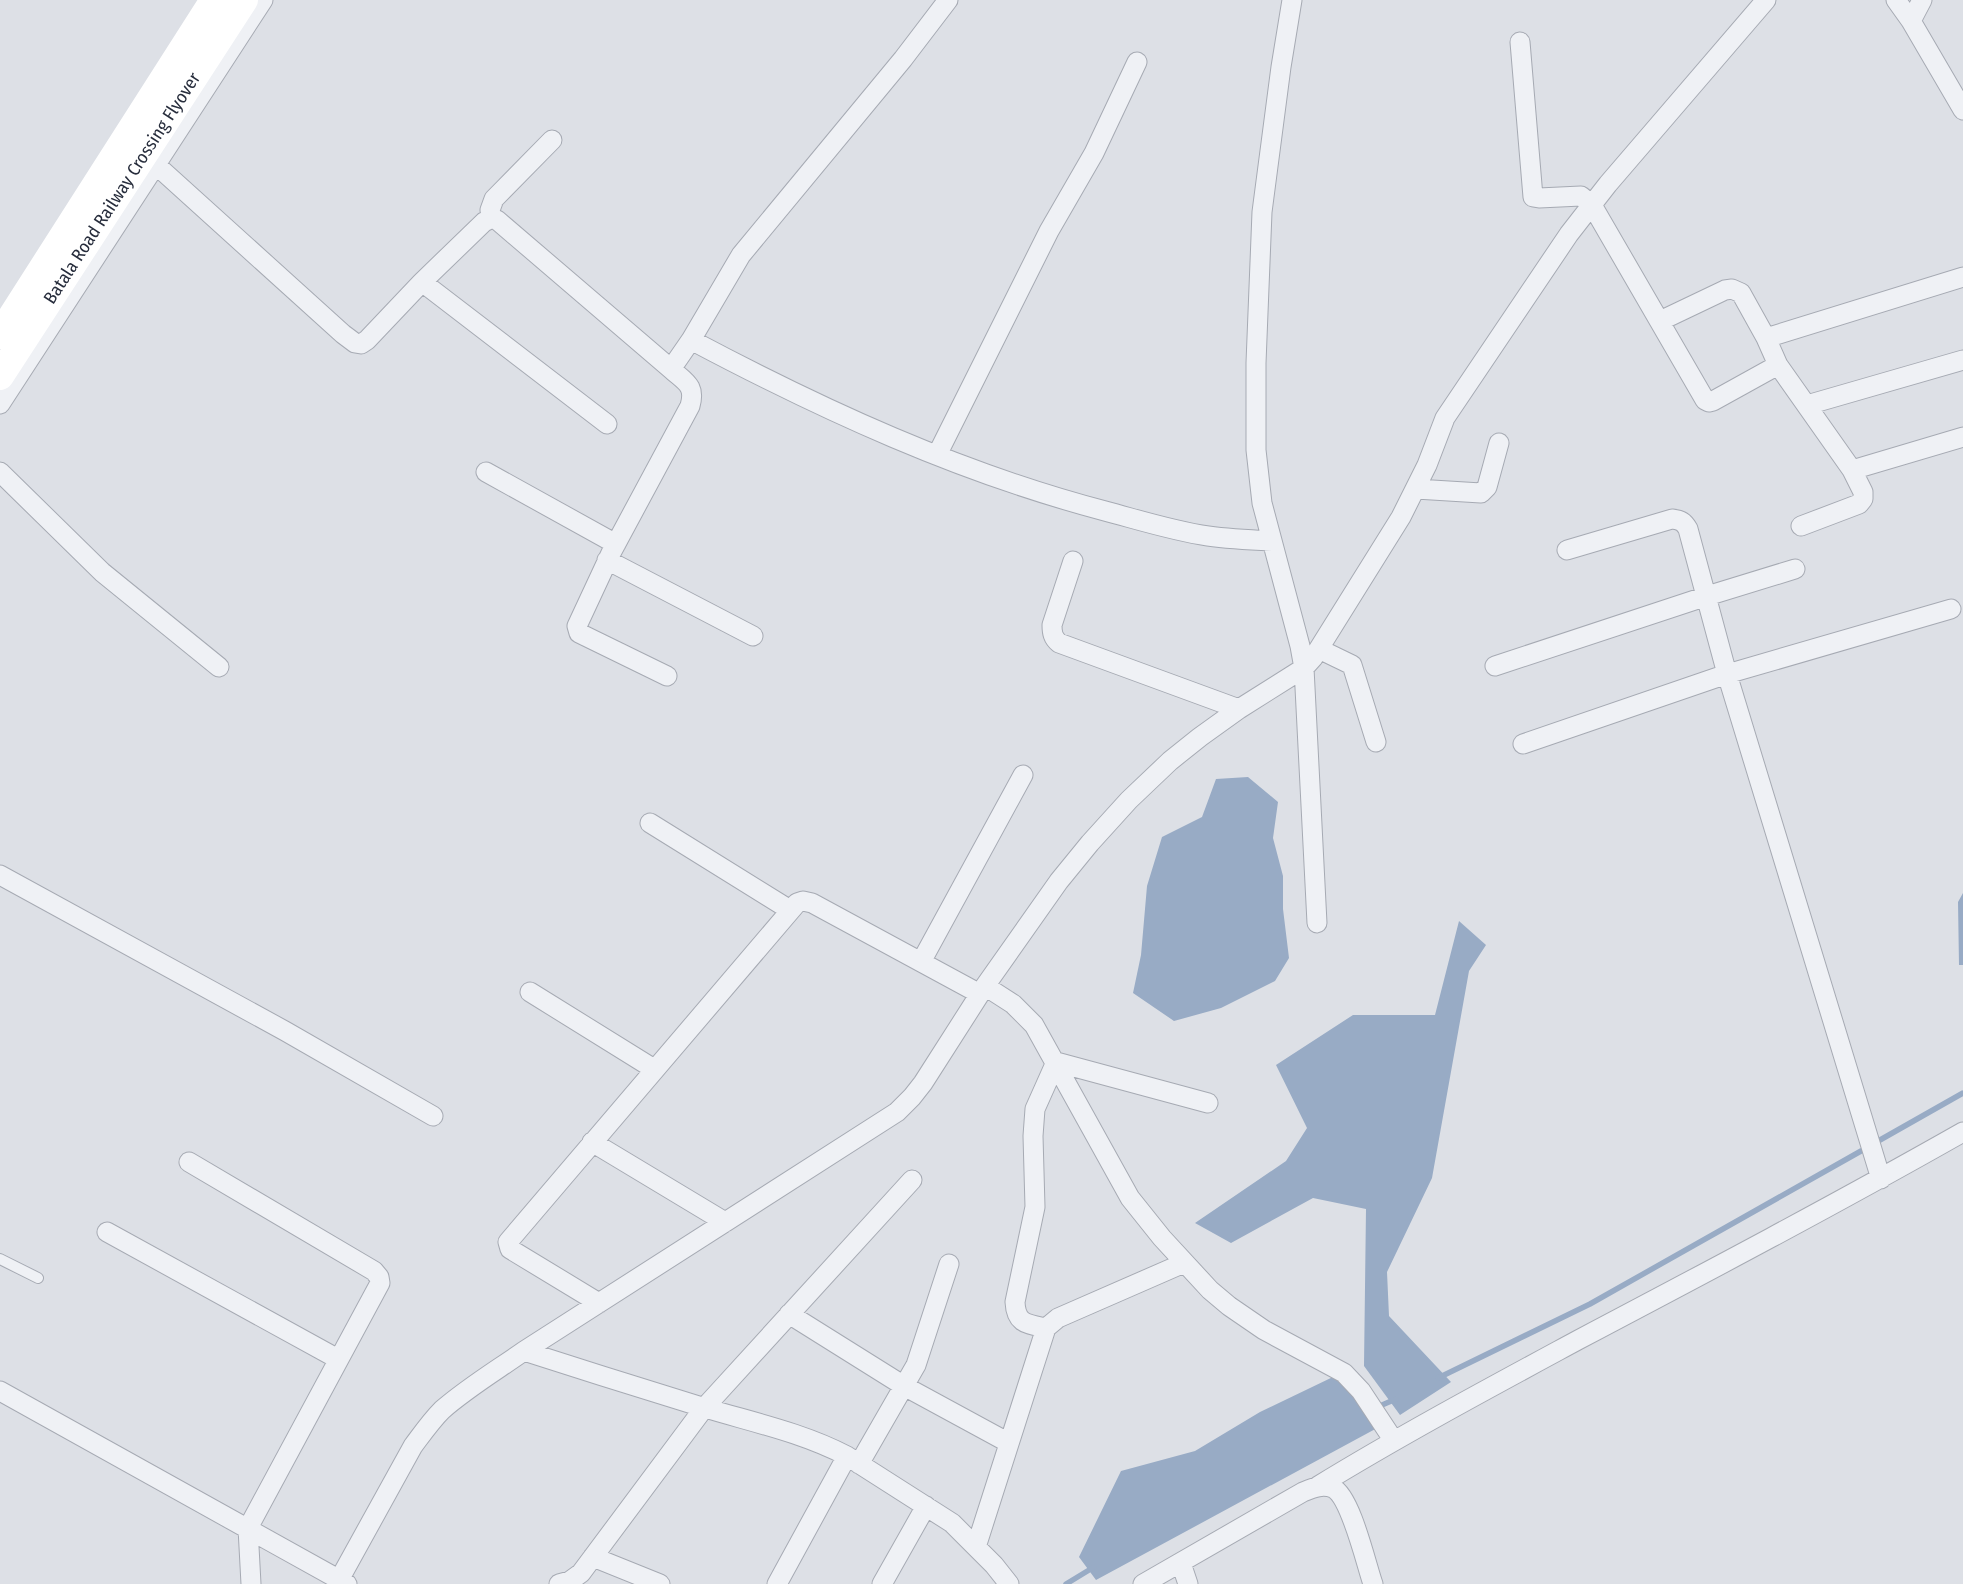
<svg xmlns="http://www.w3.org/2000/svg" width="1963" height="1584" font-family="'Fira Sans Condensed',sans-serif">
	<style>
		.water { fill: #98abc5 }
		.lines { fill: none; stroke-linecap: round; stroke-linejoin: round }
		.stream { stroke: #98abc5; stroke-width: 5.5 }
		.lane-casing { stroke: #a6aab3; stroke-width: 12 }
		.street-casing { stroke: #a6aab3; stroke-width: 21 }
		.lane { stroke: #eff1f5; stroke-width: 10 }
		.street { stroke: #eff1f5; stroke-width: 19 }
		.secondary { stroke: #fff; stroke-width: 28 }
		.labels { text-anchor: middle; dominant-baseline: central; stroke-width: 4; stroke-linejoin: round; paint-order: stroke }
		.street-label { font-size: 18px; fill: #272d3c; stroke: #eceff4 }
	</style>
	<rect width="100%" height="100%" fill="#dde0e6"/>
	<path class="water" d="M1248 777 1278 802 1273 838 1283 876V909L1289 958 1275 981 1221 1008 1174 1021 1133 993 1141 955 1147 886 1162 837 1202 817 1216 779Z
		M1963 893V965H1959L1958 902Z
		M1459 921 1486 945 1469 971 1432 1178 1387 1272 1389 1316 1451 1382 1400 1415 1364 1366 1366 1209 1313 1198 1231 1243 1195 1223 1286 1161 1307 1128 1276 1065 1353 1015H1435Z
		M1335 1376 1379 1427 1096 1580 1079 1557 1121 1471 1195 1451 1260 1412Z"/>
	<g class="lines">
		<path class="stream" d="M1880 1140 1963 1093
			M1438 1378 1590 1304 1861 1151
			M1382 1405 1396 1399
			M1066 1584 1094 1567"/>
		<defs>
			<path id="lane" d="M0 1259 38 1278"/>
			<path id="street" d="M1292 0 1281 67 1262 212 1256 363V450L1262 503 1300 646 1304 668 1317 923
				M1896 0 1911 21 1963 110
				M1911 21 1922 0
				M1520 42 1533 197 1539 198 1581 196 1592 205 1705 400 1709 402 1713 401 1778 365
				M155 164 343 334 355 343 361 344 367 340 422 282 484 222 492 218 497 220 671 369 691 340C823 410 960 473 1105 511 1139 520 1173 531 1208 536 1229 539 1250 540 1272 541
				M492 218 490 210 494 199 552 140
				M422 282 607 424
				M1660 321 1725 290 1732 289 1741 293 1766 338 1778 365 1852 470 1863 492V499L1859 504 1801 526
				M1766 338 1963 277
				M691 340 741 255 903 59 948 0
				M0 404 263 0
				M1807 405 1963 360
				M937 455 1049 231 1094 153 1137 62
				M1852 470 1963 437
				M0 472 102 572 219 667
				M486 472 616 544
				M1416 489 1481 493 1487 487 1499 443
				M1567 550 1672 519C1681 520 1684 522 1688 529L1727 674 1881 1179
				M607 560 753 636
				M1073 561 1052 625C1052 633 1053 638 1059 643L1239 709
				M1319 649 1352 665 1376 742
				M1495 666 1707 596 1795 569
				M667 676 579 633 577 626 611 553 690 406C696 385 685 382 671 369
				M1523 744 1727 674 1951 609
				M650 823 790 910
				M0 875 285 1031 433 1116
				M921 962 1023 775
				M985 986 1013 1004 1034 1025 1130 1198 1162 1238 1210 1290 1229 1306 1264 1330 1344 1373 1361 1391 1394 1441
				M530 992 654 1069
				M592 1142 725 1222
				M189 1162 374 1271 379 1277 380 1283 248 1528 251 1584
				M107 1232 338 1359
				M599 1303 510 1249 508 1242 797 903 803 901 812 903 980 994
				M789 1314 904 1386 1009 1443
				M1046 1328C1027 1324 1016 1324 1015 1302L1035 1207 1033 1136 1035 1109 1056 1062 1208 1103
				M524 1351C583 1370 643 1389 702 1407 751 1422 801 1432 847 1456L952 1523 994 1565 1009 1584
				M0 1391 347 1584
				M859 1464 916 1365 949 1264
				M1318 1486C1403 1434 1491 1387 1578 1340 1707 1272 1836 1204 1963 1132
				M976 1547 1046 1328 1058 1318 1184 1263
				M593 1557 660 1584
				M1181 1563 1188 1584
				M339 1580 413 1446C422 1434 431 1421 442 1410 467 1388 497 1370 524 1351L897 1112 912 1097 923 1083 985 986 1059 881 1090 843 1129 800 1170 761 1200 737 1239 709 1304 668 1313 658 1401 517 1427 465 1445 418 1569 234 1608 184 1766 0
				M559 1584 570 1581 581 1573 704 1408 912 1180
				M777 1584 847 1456
				M882 1584 926 1506
				M1143 1584 1303 1492C1313 1488 1322 1484 1333 1488 1351 1497 1366 1564 1373 1584"/>
		</defs>
		<use href="#lane" class="lane-casing"/>
		<use href="#street" class="street-casing"/>
		<use href="#lane" class="lane"/>
		<use href="#street" class="street"/>
		<g class="secondary">
			<path d="M0 335 214 0"/>
			<path id="s1" d="M0 376 244 0"/>
		</g>
	</g>
	<g class="labels">
		<g class="street-label">
			<text stroke="none"><textPath href="#s1" startOffset="224">Batala Road Railway Crossing Flyover</textPath></text>
		</g>
	</g>
</svg>
